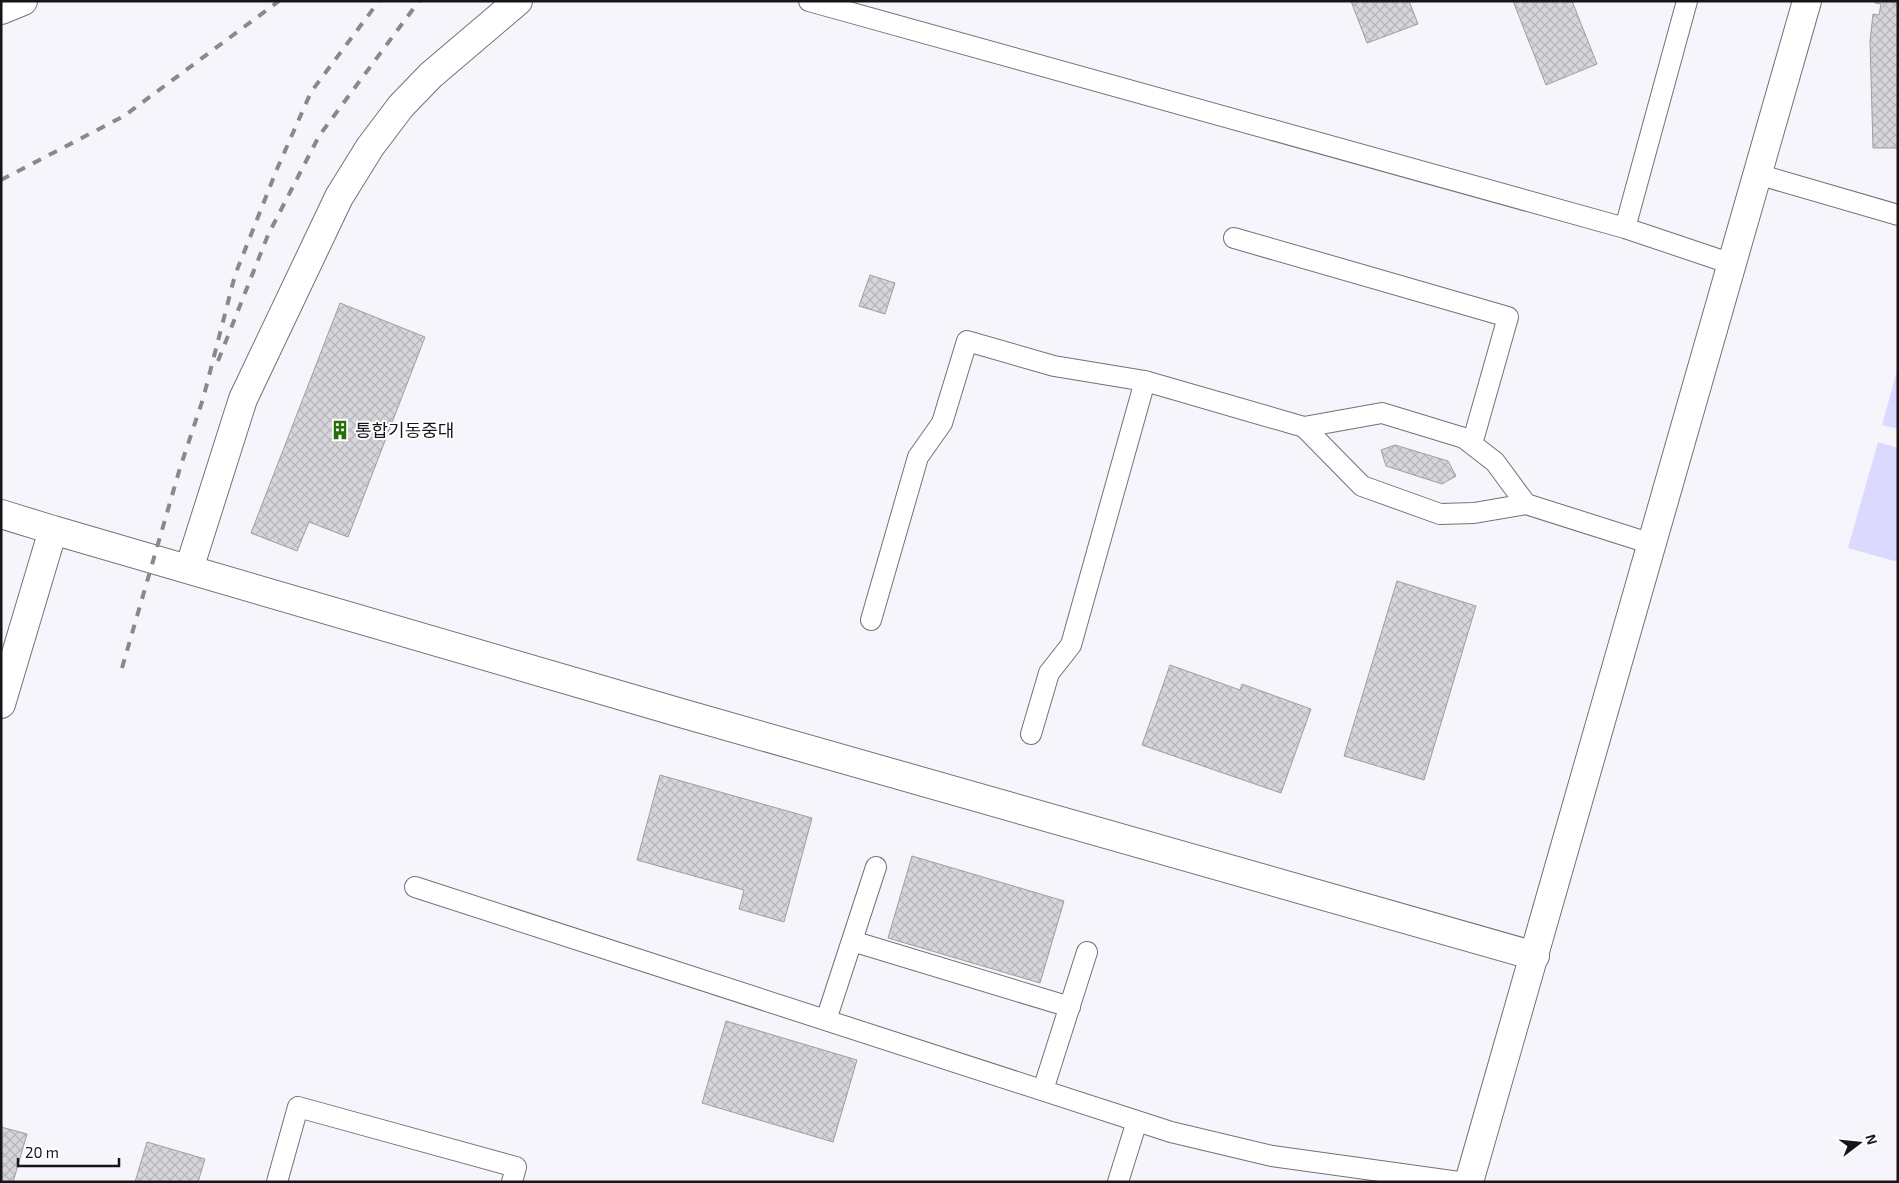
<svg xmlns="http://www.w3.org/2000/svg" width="1899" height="1183" font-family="'Exo 2','Noto Sans KR',sans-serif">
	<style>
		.garden { fill: #dcd9fe }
		.building { fill: url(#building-cross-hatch); stroke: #9e9ea3 }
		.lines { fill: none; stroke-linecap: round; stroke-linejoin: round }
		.service-casing { stroke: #727277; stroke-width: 22 }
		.minor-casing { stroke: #727277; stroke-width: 30 }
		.tertiary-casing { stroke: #727277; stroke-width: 30 }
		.service { stroke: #fff; stroke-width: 20 }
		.minor { stroke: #fff; stroke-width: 28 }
		.tertiary { stroke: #fff; stroke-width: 28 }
		.rail { stroke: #89898d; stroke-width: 4; stroke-dasharray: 9 9; stroke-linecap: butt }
		.labels { text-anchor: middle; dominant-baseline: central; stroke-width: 4; stroke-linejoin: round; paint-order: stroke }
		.poi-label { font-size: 18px; fill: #161618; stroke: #fff; text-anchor: start }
	</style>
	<defs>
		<pattern id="building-cross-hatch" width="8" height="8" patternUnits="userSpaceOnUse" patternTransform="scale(1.25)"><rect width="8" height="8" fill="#d5d5da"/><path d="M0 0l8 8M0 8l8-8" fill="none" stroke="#b6b6ba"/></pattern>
	</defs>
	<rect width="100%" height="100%" fill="#f6f5fb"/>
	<path class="garden" d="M1898 367V429L1882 425Z
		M1878 442 1898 448V562L1848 548Z"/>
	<path class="building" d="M1351 1H1409L1418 24 1367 43Z
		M1513 1H1572L1597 64 1546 85Z
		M1875 1H1898V148H1873L1870 41 1873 14 1879 15 1881 4 1875 3Z
		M870 275 895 283 885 314 859 306Z
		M340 303 425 337 348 537 309 522 297 551 251 533Z
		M1395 445 1448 461 1456 476 1442 484 1386 466 1381 450Z
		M1397 581 1476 606 1424 780 1344 756Z
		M1170 665 1240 690 1242 684 1311 709 1281 793 1142 745Z
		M660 775 812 818 784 922 739 909 744 890 637 860Z
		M912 856 1064 901 1040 983 888 938Z
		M726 1021 857 1060 833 1142 702 1103Z
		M1 1127 27 1134 13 1182H1Z
		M147 1142 205 1159 198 1182H135Z"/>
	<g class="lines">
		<defs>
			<path id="service" d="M809 1 1625 228 1732 264
				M1757 174 1898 215
				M1625 228 1687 1
				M1234 238 1508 317 1472 444
				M1526 504 1495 462 1464 438 1382 413 1304 427 1362 486 1440 514 1474 513 1526 504 1652 544
				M871 620 918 457 942 423 967 341 1054 366 1145 381 1304 427
				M1031 734 1049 673 1071 645 1145 381
				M415 887 1171 1132 1272 1156 1459 1182
				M852 941 1070 1007
				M826 1020 876 867
				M1043 1090 1087 952
				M277 1182 298 1107 516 1167 512 1182
				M1118 1182 1137 1121"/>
			<path id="minor" d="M1 514 53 530
				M189 569 243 399 339 197 370 147 401 106 431 75 518 1
				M1 704 53 530 681 713 1535 956
				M1469 1182 1807 1"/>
			<path id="tertiary" d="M1 10 23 1"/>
		</defs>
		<use href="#service" class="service-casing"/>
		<use href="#minor" class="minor-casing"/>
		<use href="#tertiary" class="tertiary-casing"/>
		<use href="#service" class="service"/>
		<use href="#minor" class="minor"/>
		<use href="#tertiary" class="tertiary"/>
		<path class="rail" d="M1 180 124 116 279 1
			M218 361 268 235 319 136 419 1
			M122 668 180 468 203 399 235 275 277 169 311 92 379 1"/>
	</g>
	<defs>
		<symbol id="building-bare" viewBox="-9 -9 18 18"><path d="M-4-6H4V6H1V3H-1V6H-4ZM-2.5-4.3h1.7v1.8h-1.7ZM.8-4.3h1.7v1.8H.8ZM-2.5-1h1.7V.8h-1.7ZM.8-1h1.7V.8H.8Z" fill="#276d0a" stroke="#fff" stroke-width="2.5" paint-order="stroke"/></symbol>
	</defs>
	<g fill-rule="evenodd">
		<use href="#building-bare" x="326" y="416" width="28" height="28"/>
	</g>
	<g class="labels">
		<g class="poi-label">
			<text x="355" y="430">통합기동중대</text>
		</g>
	</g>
	<rect width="1899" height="1183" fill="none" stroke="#161618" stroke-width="5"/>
	<g transform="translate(1859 1143) rotate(74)" stroke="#ffffff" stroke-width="4" paint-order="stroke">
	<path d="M0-4L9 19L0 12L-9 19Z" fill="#161618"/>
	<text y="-8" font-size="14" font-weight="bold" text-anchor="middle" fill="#161618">N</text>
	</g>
	<path d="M18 1158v8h101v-8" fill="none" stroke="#161618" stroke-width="2.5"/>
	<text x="25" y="1158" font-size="15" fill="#161618" stroke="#ffffff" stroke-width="4" paint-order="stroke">20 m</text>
</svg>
